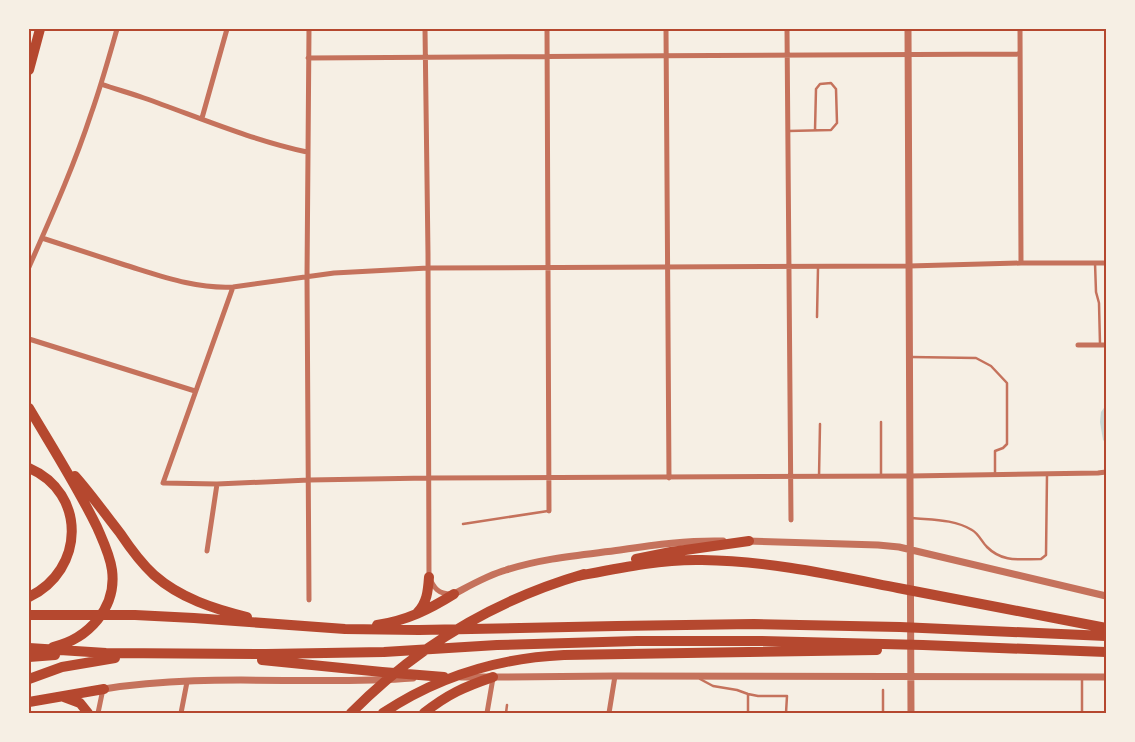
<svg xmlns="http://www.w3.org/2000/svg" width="1135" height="742" font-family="'Open Sans',sans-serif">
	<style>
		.water { fill: #c9d6d2 }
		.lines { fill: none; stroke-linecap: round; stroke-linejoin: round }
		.service { stroke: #c5725c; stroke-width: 2.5 }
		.minor { stroke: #c5725c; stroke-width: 5 }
		.tertiary { stroke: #c5725c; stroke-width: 7 }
		.motorway { stroke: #b5482f; stroke-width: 10 }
		.neatline { fill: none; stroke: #b5482f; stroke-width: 2 }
	</style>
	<rect width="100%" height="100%" fill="#f6efe4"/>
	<path class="water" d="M1106 405V443L1103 440 1100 422 1101 412Z"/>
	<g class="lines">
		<path class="service" d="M788 131 831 130 837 123 836 89 831 83 820 84 816 89 815 130
			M1095 263 1096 292 1099 303 1100 344
			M817 317 818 268
			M911 357 976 358 991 366 1007 383V444L1003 448 995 451V475
			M881 422V476
			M819 477 820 424
			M912 518C932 520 954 519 972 530 978 533 982 542 987 547 1003 563 1020 559 1041 559L1046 555 1047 475
			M463 524 548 511
			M700 679 713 686 737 690 748 694 758 696H787L786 713
			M748 694V713
			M506 713 507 705
			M883 713V690
			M1082 713V678"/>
		<path class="minor" d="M309 29 307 277 309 600
			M425 29 428 254 429 577C434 588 438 594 451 594
			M547 29 549 511
			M666 29 669 478
			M787 29 791 520
			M1020 29 1021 263
			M308 58C545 56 783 55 1020 54
			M101 84C115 89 130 93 144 98 198 117 251 140 307 152
			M202 118 227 29
			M42 238C70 247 98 256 125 265 161 276 196 289 233 287L334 273 428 268 909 266 1021 263H1106
			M29 267C51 217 74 166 91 114 101 86 109 57 117 29
			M233 287 163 483 217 484 309 480 429 478 910 476 1098 473 1106 472
			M29 339 195 391
			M1078 345H1106
			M207 551 217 484
			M98 713 103 689
			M181 713 187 682
			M487 713 493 678
			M609 713 615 676"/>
		<path class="tertiary" d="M908 29 911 713
			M747 541 878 545 899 547 1106 596
			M454 594C471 585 488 575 506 570 543 558 582 555 620 550 654 545 689 540 723 541
			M461 677H504L615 676 1106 677
			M104 689C206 672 310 686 413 678"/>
		<path class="motorway" d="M29 70 40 29
			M29 408C52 447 77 486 97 527 103 541 110 555 112 570 117 608 88 639 53 647
			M29 468C87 493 85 570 29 597
			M75 476C91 494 105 514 120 533 130 548 141 563 154 575 180 598 214 609 247 617
			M636 559 671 552 749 541
			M578 576C619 568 661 559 702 560 770 561 832 575 898 588 967 601 1037 615 1106 628
			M417 613C427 603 428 591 429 577
			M29 615H135L194 618 345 629 419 630 617 626 754 624 900 627 1106 636
			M377 625C406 621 430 609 454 594
			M29 648 106 653 266 654 384 652 497 645 637 641H760L923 645 1106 652
			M29 657 55 655
			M262 660 382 672 444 677
			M29 679 62 667 115 658
			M64 697 80 703 88 713
			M29 702 104 689
			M351 713C416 647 495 600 584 574
			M383 713C437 677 498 658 564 655L877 650
			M424 713C448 694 464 687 493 677"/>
	</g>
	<rect width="1135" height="742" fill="none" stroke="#f6efe4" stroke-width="60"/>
	<rect x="30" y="30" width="1075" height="682" class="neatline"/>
</svg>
